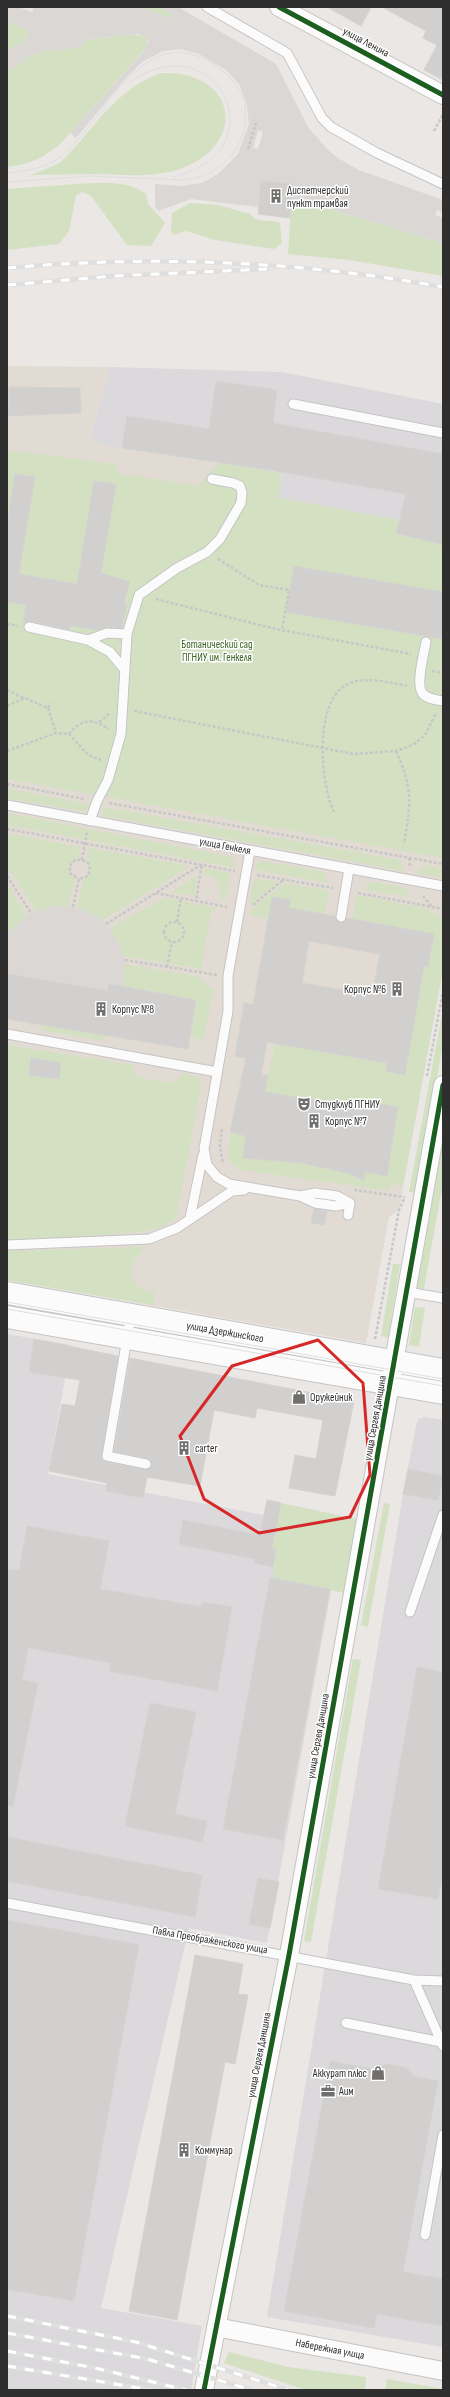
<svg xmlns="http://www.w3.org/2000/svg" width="450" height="2397" font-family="'Sofia Sans Condensed',sans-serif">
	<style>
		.industrial { fill: #dbd9db }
		.education { fill: #e2dbd3 }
		.green { fill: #d3e1c2 }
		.plaza { fill: #dad7d5; fill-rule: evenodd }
		.building { fill: #d2d0ce; stroke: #d5d3d1; fill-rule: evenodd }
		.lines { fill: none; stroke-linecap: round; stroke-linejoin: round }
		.lane-casing { stroke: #c5c4c5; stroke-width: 11 }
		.street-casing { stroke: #c5c4c5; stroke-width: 20 }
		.secondary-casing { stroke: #c5c4c5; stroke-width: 24 }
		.path { stroke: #c7c7c7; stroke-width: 2.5; stroke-dasharray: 3 2; stroke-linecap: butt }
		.lane { stroke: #fcfbfb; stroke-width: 9 }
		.street { stroke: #fcfbfb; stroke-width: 18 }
		.secondary { stroke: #fcfbfb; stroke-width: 22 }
		.tram { stroke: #dfdfe0; stroke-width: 1 }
		.rail-casing { stroke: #dfdfe0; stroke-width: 4.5 }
		.rail { stroke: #fff; stroke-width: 3; stroke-dasharray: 9; stroke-linecap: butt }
		.cycleway-casing { stroke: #fff; stroke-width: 8 }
		.cycleway { stroke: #1b5e20; stroke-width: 5 }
		.marked { fill: none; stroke: #d62828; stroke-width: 3; stroke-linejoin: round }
		.labels { text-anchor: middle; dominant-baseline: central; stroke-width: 3; stroke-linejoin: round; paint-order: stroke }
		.street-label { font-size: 11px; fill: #2e2e2e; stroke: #fff }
		.poi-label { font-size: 11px; fill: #2e2e2e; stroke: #fff; text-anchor: start }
		.park-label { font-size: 11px; fill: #3b6325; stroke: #fff }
	</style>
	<rect width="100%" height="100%" fill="#eae7e5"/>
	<path class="industrial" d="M110 367 282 372 443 404V516L399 520 279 498 281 473 100 445 91 435Z
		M7 1334 71 1345 48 1474 342 1530 267 1943 189 1928 101 2308 202 2326 191 2390H7Z
		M425 1417 443 1420V2347L267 2317 403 1494 416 1426 418 1419Z"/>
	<path class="education" d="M7 366 110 367 91 435 100 445 281 473 279 498 399 520 396 533 443 545V969L399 1210 389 1217 366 1343 7 1280Z"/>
	<path class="green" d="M141 7H160L174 15 170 18Z
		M7 22 26 28 29 34 23 42 7 50Z
		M130 34 147 37V47L60 144C43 158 29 165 7 167V70L22 63 23 59 48 49 53 52 86 40Z
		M162 73C234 70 250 141 183 168 156 178 126 175 98 174 76 174 54 175 31 175L58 164 67 156C96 125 120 86 162 73Z
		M89 183C109 183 129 181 146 194L148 204 165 223 151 246 127 245 91 196 82 192 76 195 69 231 59 244 7 250V189Z
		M190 203 218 205 250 214C258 225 269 218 280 223L282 243 274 249 215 240 186 231 174 235 171 232 172 213Z
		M291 207 327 208 443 243V276L350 260 288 254Z
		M7 450 115 464 118 473 199 486 219 462 281 473 279 498 399 520 396 533 443 545V858L7 779Z
		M7 789 90 804 86 812 7 798Z
		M104 807 400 860 405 871 105 816 103 812Z
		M7 813 232 857 236 868 7 825Z
		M7 833 80 847 78 859 70 866V873L75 878 69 906 49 907 36 911 7 866Z
		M89 848 190 866 103 920 77 907 83 879 88 876 90 869 86 861Z
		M262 861 324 872 329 883 256 870V864Z
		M426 865 443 868V878L415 873Z
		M206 868 230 873 226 900 220 899C222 887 217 877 204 874Z
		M198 875 194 896 170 892Z
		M254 878 278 883 249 907Z
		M376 882 406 888 409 897 362 889 368 884Z
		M284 883 329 891 324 915 288 911 290 900 272 897 268 918 250 916 251 910Z
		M7 884 27 916 7 933Z
		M356 895 424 908 443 918V969L403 1186 391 1184 390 1191 242 1170 230 1163 228 1153 230 1132 247 1135 243 1158C284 1158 326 1165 364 1179L365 1172 387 1176 398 1107 375 1103 374 1110 265 1092 275 1043 380 1062 388 1060 386 1071 405 1075 424 966 428 967 434 934 352 919Z
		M163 898 219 908 211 913 201 969 123 956 120 944 110 929Z
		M125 964 199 977 213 990 204 1040 190 1037 196 1000 123 986Z
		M443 1008V1044L416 1193 409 1192Z
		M42 1024 108 1036 102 1040 41 1030Z
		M7 1045 132 1065 136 1077 174 1083 183 1073 199 1078 201 1087 176 1218 163 1227 138 1232 44 1239H7Z
		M443 1124V1182L424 1289 414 1287Z
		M143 1247 142 1252C117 1271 140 1297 155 1290L153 1305 7 1280V1251Z
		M393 1264H400L388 1338 381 1336Z
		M415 1307 425 1308 419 1347 409 1345Z
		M360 1500 366 1501 287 1939 282 1938 344 1593 275 1579 273 1567 276 1549 272 1548 281 1503 357 1519Z
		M384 1503 390 1504 368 1627 361 1625Z
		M353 1659 361 1660 311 1942 304 1941Z
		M229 2352 288 2367 366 2377 365 2390H306L224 2363Z
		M387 2379 443 2389V2390H385Z"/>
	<path class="plaza" d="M7 7H18L32 12 34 7H141L170 18 174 15 160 7H178L276 64 308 127 327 149 338 158 359 170 443 200V212L437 210 435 215 443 218V243L327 208 291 207 293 184 261 181 258 207 191 199 158 211 155 206V184L180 186 202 183 218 174 238 154 249 124 247 105 239 84 226 70 199 54 181 49 163 51 142 62 126 78 76 138 70 133 145 50 148 43 147 37 137 34 113 36 86 40 83 46 53 52 48 49 23 59V63L7 70V50L23 42 29 34 26 28 7 22ZM258 130 263 132 258 149 253 148Z
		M66 906 82 909 103 920 115 936 125 960 123 986 109 984 108 991 8 974 7 933 31 913 49 907Z"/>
	<path class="building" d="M327 7H371L361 26Z
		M382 7H443V80L424 70 437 45 423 38 426 31Z
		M261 181 293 184 290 218 258 214Z
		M216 381 277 390 273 423 443 454V545L396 533 406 494 277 471 122 448 127 416 209 429Z
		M9 387 80 388 81 413 8 416Z
		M15 474 35 477 19 574 77 584 94 481 116 484 101 573 130 582 124 603H127L122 628 107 627 98 630 70 626 69 630 30 621 23 622 26 605 7 602V525Z
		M294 566 443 592V639L286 612Z
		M272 897 290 900 289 908 335 916 340 923 347 918 434 934 428 967 424 966 405 1075 386 1071 387 1063 267 1042 261 1075H268L265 1092 374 1110 375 1103 398 1107 387 1176 365 1172 364 1180 347 1173 302 1163 243 1158 246 1136 230 1132 246 1058 235 1056 244 1003 253 1005ZM309 941 380 954 372 995 302 983Z
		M7 974 108 991 109 984 196 1000 188 1049 7 1019Z
		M31 1058 61 1063 59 1079 29 1075Z
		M314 1209 327 1211 324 1225 311 1223Z
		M34 1339 118 1356 101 1458 106 1462 145 1470 152 1466 150 1459 114 1451 130 1358 354 1401 335 1496 289 1488 295 1455 316 1459 323 1420 257 1408 255 1418 214 1410 200 1486 147 1477 143 1498 106 1491 107 1483 49 1471 62 1404 75 1406 80 1380 29 1372Z
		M408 1469 443 1476 438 1500 403 1494Z
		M267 1500 281 1503 272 1548H276L273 1567 254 1563 255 1559 179 1544 183 1520 260 1535Z
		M27 1526 109 1541 100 1589 201 1607 202 1602 232 1607 217 1691 109 1671 111 1663 28 1648 22 1680 38 1683 13 1806 7 1805V1569L19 1571Z
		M270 1578 330 1589 283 1840 223 1829Z
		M417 1667 443 1672V1871L438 1899 378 1889Z
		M150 1703 196 1712 175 1814 207 1821 202 1842 125 1826Z
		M7 1837 202 1875 195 1917 7 1881Z
		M258 1878 279 1882 270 1928 249 1924Z
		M7 1920 139 1945 74 2301 7 2289Z
		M195 1955 243 1964 238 1994 248 1995 235 2064 225 2062 177 2320 129 2311Z
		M330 2061 378 2070 385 2064 407 2068 413 2076 438 2081 403 2272 443 2279V2326L377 2314 374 2328 284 2311Z"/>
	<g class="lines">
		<defs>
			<path id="lane" d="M207 7 287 53 322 118 331 127 377 153 443 184
				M293 404 443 433
				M29 627 88 640 110 652 125 670
				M88 640 107 633 127 634
				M426 642C424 653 415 686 423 694 428 699 436 700 443 701
				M7 805 443 886
				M90 821 97 801 108 780 121 734 127 634 139 595 177 568 207 552 220 539 241 503 242 493 240 486 233 483 212 479
				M250 851 228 976V1011L204 1149 207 1165 217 1177 229 1184 300 1196 315 1203 336 1206 350 1203
				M341 917 349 869
				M7 1034 217 1072
				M300 1196 315 1193 337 1196 350 1203
				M348 1215 350 1203
				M190 1218 203 1155
				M7 1245 149 1239 177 1228 232 1191 244 1190
				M407 1292 443 1298
				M131 1315 107 1456 146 1464
				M410 1612 443 1515
				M7 1903 414 1980 443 1981
				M414 1980 443 2046
				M346 2023 441 2042
				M425 2235 443 2135"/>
			<path id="street" d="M279 7 443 95
				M216 2327 443 2371
				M204 2390 289 1955 443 1085"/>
			<path id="secondary" d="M7 1293 443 1370
				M7 1317 443 1393"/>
		</defs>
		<use href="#lane" class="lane-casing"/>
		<use href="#street" class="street-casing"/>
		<use href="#secondary" class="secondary-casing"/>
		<path class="path" d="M434 131 443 114
			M248 149 256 123
			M218 559 259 585 289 590 282 630
			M156 599 276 629 411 654
			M7 624 18 626
			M432 671 443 673
			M7 690 24 698
			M7 706 25 698 48 708 56 733
			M48 708 51 703
			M134 711 354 754 396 751 413 745 425 735 436 713
			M99 722 110 713
			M69 734C82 718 93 718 109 729
			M7 751 56 733 69 734 88 755 101 760
			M396 751C413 788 411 804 404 844
			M7 784 84 799
			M109 803 443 864
			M334 812C320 783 313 697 350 683 367 676 390 683 408 686
			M7 829 235 871
			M409 858 410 867
			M82 860 87 832
			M257 875 333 888
			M7 876 31 913
			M156 893 227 907
			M358 893 443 909
			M423 896 432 907
			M253 905 283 880
			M73 907 79 879 88 876 90 869 88 863 82 860H75L70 866V873L79 879
			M164 932a10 10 0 1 1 20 0a10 10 0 1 1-20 0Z
			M177 922 181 898
			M106 924 202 864 196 901
			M125 960 217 975
			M167 967 172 942
			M427 1076 443 991
			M222 1129 220 1145 223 1164
			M354 1190 405 1197
			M375 1339 399 1210 404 1199"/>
		<use href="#lane" class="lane"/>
		<use href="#street" class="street"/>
		<use href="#secondary" class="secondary"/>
		<path class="tram" d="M130 82C218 21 281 152 173 177
			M7 173C25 171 43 169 59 158 105 124 138 21 210 62 227 72 242 87 245 106 250 145 223 175 185 180L91 176 7 182
			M7 1302 443 1379
			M7 1309 443 1386"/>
		<defs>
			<path id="rail" d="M7 268C153 255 299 261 443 287
				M7 285 113 276 267 269
				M7 2316 136 2342 288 2390
				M7 2333 147 2359 252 2390
				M7 2351 95 2368 186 2390
				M7 2366 151 2390"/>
		</defs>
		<use href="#rail" class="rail-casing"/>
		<use href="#rail" class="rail"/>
		<defs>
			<path id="cycleway" d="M279 7 443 95
				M204 2390 289 1955 443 1085"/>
		</defs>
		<use href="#cycleway" class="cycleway-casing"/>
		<use href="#cycleway" class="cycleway"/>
	</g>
	<path class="marked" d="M318 1340 363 1383 370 1475 350 1517 259 1533 204 1499 180 1436 232 1366Z"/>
	<defs>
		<symbol id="building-bare" viewBox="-9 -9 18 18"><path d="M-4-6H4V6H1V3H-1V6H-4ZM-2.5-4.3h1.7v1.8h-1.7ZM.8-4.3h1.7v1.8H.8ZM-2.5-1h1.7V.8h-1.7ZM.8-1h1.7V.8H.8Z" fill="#706f6e" stroke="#fff" stroke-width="2.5" paint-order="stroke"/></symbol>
		<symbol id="theatre-bare" viewBox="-9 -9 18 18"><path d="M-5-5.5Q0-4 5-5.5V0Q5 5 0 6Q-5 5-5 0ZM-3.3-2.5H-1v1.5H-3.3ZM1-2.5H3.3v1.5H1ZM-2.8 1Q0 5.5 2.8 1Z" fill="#706f6e" stroke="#fff" stroke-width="2.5" paint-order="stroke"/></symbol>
		<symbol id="shop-bare" viewBox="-9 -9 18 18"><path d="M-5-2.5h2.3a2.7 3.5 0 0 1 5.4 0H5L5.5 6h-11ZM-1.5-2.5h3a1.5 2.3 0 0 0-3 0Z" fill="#706f6e" stroke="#fff" stroke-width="2.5" paint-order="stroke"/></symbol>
		<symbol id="office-bare" viewBox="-9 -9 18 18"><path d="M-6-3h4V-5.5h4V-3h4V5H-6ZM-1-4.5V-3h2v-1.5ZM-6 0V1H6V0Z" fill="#706f6e" stroke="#fff" stroke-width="2.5" paint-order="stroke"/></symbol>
	</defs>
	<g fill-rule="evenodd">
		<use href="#building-bare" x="266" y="186" width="20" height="20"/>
		<use href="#building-bare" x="387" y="979" width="20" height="20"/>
		<use href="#building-bare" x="91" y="999" width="20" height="20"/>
		<use href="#theatre-bare" x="294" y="1094" width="20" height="20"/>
		<use href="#building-bare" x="304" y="1111" width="20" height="20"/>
		<use href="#shop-bare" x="289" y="1387" width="20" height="20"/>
		<use href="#building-bare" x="174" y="1438" width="20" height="20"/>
		<use href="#shop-bare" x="368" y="2063" width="20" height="20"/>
		<use href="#office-bare" x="318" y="2081" width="20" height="20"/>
		<use href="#building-bare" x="174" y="2140" width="20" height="20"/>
	</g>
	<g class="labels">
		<g class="street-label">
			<text transform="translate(366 42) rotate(28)">улица Ленина</text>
			<text transform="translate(225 846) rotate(11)">улица Генкеля</text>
			<text transform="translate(225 1332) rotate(10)">улица Дзержинского</text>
			<text transform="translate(375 1418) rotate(-80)">улица Сергея Данщина</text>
			<text transform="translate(318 1736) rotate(-80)">улица Сергея Данщина</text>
			<text transform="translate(210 1940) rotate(10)">Павла Преображенского улица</text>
			<text transform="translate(259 2055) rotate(-79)">улица Сергея Данщина</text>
			<text transform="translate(330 2349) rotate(11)">Набережная улица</text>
		</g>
		<g class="poi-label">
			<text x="287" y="190">Диспетчерский<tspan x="287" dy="13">пункт трамвая</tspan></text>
			<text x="386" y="989" text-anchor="end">Корпус №6</text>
			<text x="112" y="1009">Корпус №8</text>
			<text x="315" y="1104">Студклуб ПГНИУ</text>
			<text x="325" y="1121">Корпус №7</text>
			<text x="310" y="1397">Оружейник</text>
			<text x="195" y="1448">carter</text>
			<text x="367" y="2073" text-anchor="end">Аккурат плюс</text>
			<text x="339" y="2091">Аим</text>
			<text x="195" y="2150">Коммунар</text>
		</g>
		<g class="park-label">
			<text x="217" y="644">Ботанический сад<tspan x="217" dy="13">ПГНИУ им. Генкеля</tspan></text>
		</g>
	</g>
	<rect width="450" height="2397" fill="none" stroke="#2e2e2e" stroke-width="16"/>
</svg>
